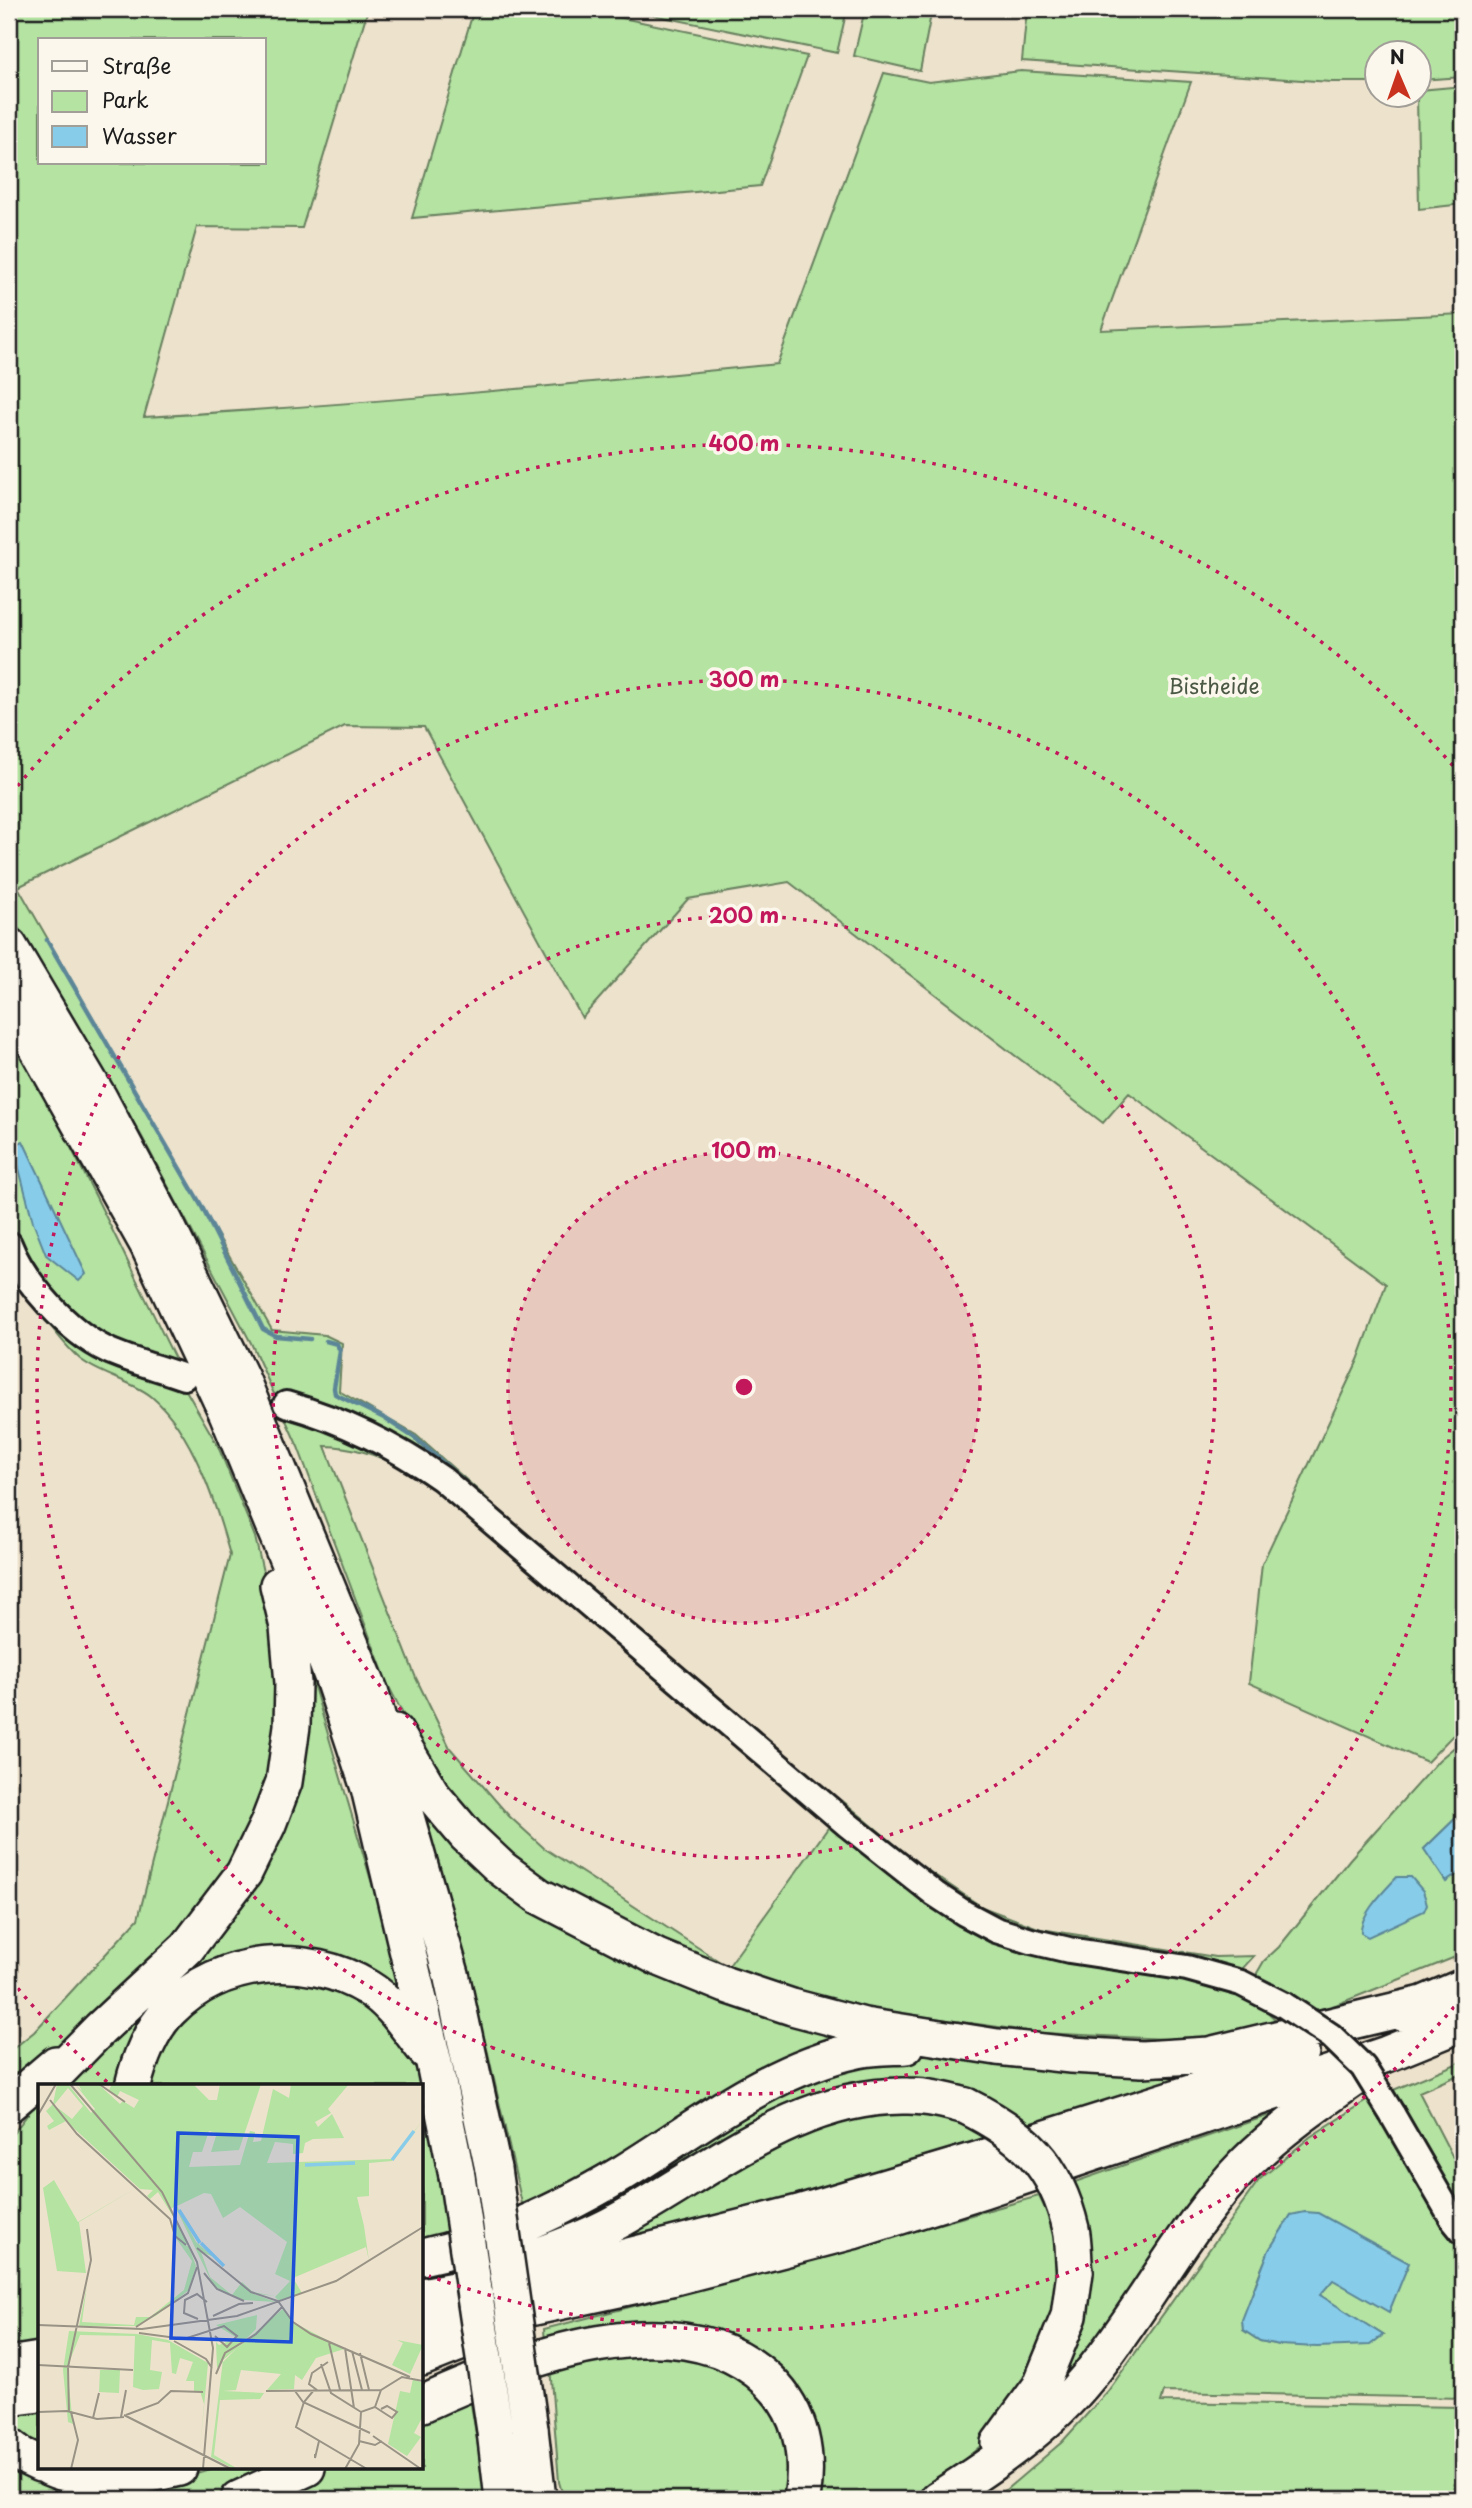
<svg xmlns="http://www.w3.org/2000/svg" width="1472" height="2508" font-family="'Playpen Sans',sans-serif">
	<style>
		.green { fill: #b4e3a2; stroke: #68805f; stroke-width: 2; fill-rule: evenodd }
		.water { fill: #87cce9; stroke: #5c8697; stroke-width: 2 }
		.lines { fill: none; stroke-linecap: round; stroke-linejoin: round }
		.stream { stroke: #5c8697; stroke-width: 4.5 }
		.minor-casing { stroke: #1c1c1c; stroke-width: 30 }
		.highway-casing { stroke: #1c1c1c; stroke-width: 40 }
		.minor { stroke: #fbf7ec; stroke-width: 24 }
		.highway { stroke: #fbf7ec; stroke-width: 35 }
		.minor-bridge-casing { stroke: #1c1c1c; stroke-width: 30; stroke-linecap: butt }
		.highway-bridge-casing { stroke: #1c1c1c; stroke-width: 40; stroke-linecap: butt }
		.minor-bridge { stroke: #fbf7ec; stroke-width: 24 }
		.highway-bridge { stroke: #fbf7ec; stroke-width: 35 }
		.ring { fill: none; stroke: #c2185b; stroke-width: 3.5; stroke-dasharray: 3.5 7 }
		.labels { text-anchor: middle; dominant-baseline: central; stroke-width: 7; stroke-linejoin: round; paint-order: stroke }
		.park-label { font-size: 21px; fill: #4a5844; stroke: #fbf7ec }
		.inset-river { fill: none; stroke: #87cce9; stroke-width: 3.5 }
		.inset-road { fill: none; stroke: #999386; stroke-width: 2 }
		.view { fill: #1d4ed8; fill-opacity: 0.15; stroke: #1d4ed8; stroke-width: 3.5 }
		.inset-edge { fill: none; stroke: #1c1c1c; stroke-width: 3.5 }
		.centre { fill: #c2185b; stroke: #fbf7ec; stroke-width: 3.5 }
		.ring-label { font-size: 21px; text-anchor: middle; font-weight: bold; fill: #c2185b; stroke: #fbf7ec; stroke-width: 7; stroke-linejoin: round; paint-order: stroke }
	</style>
	<rect width="100%" height="100%" fill="#ede2cc"/>
	<filter id="ink" filterUnits="userSpaceOnUse"><feTurbulence type="fractalNoise" baseFrequency=".0143" numOctaves="2"/><feDisplacementMap in="SourceGraphic" scale="14" xChannelSelector="R" yChannelSelector="G"/><feConvolveMatrix kernelMatrix="1 2 1 2 8 2 1 2 1" color-interpolation-filters="sRGB"/></filter>
	<g filter="url(#ink)">
		<path class="green" d="M9 9H368L302 228 197 227 144 417C356 405 566 385 777 364L884 73 929 82 1021 71 1191 82 1101 330 1463 314V1730L1452 1736 1427 1762 1249 1683 1262 1564 1358 1360 1386 1284 1129 1093 1103 1123 789 882 688 899 582 1018 424 727 345 726 18 887 272 1330 325 1335 342 1343 339 1391 416 1435 489 1500 473 1518C430 1483 383 1447 325 1446L416 1678 450 1748 509 1816 544 1848 728 1967 833 1821 948 1912 1222 1988 1260 2005 1277 2021 1237 2032 1186 2040 1042 2033 882 2011 776 1985 664 1944 555 1886 498 1847 435 1769 409 1726 388 1685 298 1447 251 1343 142 1137 67 1007 9 913ZM40 40H264V163H40Z
			M474 9H578L807 56 760 186 412 218Z
			M624 9H847L837 53Z
			M865 9H932L920 71 854 56Z
			M1027 9H1463V77L1420 80V52H1378L1377 82H1331L1022 61Z
			M1463 86V204L1419 209 1417 95 1420 94V90Z
			M9 1036C72 1141 123 1253 177 1363L120 1347 76 1318 19 1250 9 1222Z
			M37 1310 91 1348 183 1385 218 1446 255 1537 274 1620 282 1705 264 1800 238 1860 166 1954 9 2089V2052L34 2032 138 1919 230 1555C216 1504 193 1432 152 1397 135 1382 100 1375 80 1359 64 1346 51 1325 37 1310Z
			M298 1648 310 1673 415 2030 387 1996 227 1966 125 2086H52L266 1851Z
			M1463 1740V1811L1424 1849 1446 1881 1463 1870V1954L1333 2006 1312 2011 1257 1980V1973L1264 1961 1279 1947 1350 1859 1439 1760Z
			M418 1787 512 1885 877 2035 523 2208 488 2053Z
			M844 1802 917 1863 982 1907 1041 1929 1215 1957 1254 1956 1242 1969 1236 1973 1054 1940 976 1912 838 1813Z
			M240 1980 325 1982 372 2006 398 2037 418 2072 431 2118 450 2236 422 2242V2086H143L178 2020Z
			M932 2052 1192 2068 1194 2074 1027 2127 931 2085 679 2171 528 2248 525 2228 774 2086 903 2054Z
			M1463 2061V2073L1419 2092 1463 2177V2220L1391 2091Z
			M40 2098V2345L9 2350V2139Z
			M1368 2100 1427 2196 1463 2245V2398L1164 2392 1161 2402 1463 2407V2499H995L1062 2442 1108 2391 1259 2180 1310 2137ZM1291 2215 1332 2279 1319 2295 1383 2335 1280 2345 1260 2341 1243 2330C1254 2281 1264 2257 1291 2215Z
			M853 2107 961 2116 991 2140 793 2198 600 2247 626 2221Z
			M1290 2108 1022 2433 1053 2377 1069 2184Z
			M1039 2196 1051 2221 1056 2247 1055 2311 1041 2362 990 2438 945 2476 909 2499H805L808 2478 738 2350 545 2345 544 2329 782 2268Z
			M676 2347 758 2387 793 2449 789 2499H564L559 2482 550 2366Z
			M469 2392 487 2499H260L325 2468H422V2414Z
			M40 2409V2452L9 2429V2414Z
			M9 2465 160 2484 213 2468H288L215 2499H9Z"/>
		<path class="water" d="M23 1141 86 1274 79 1281 46 1255 33 1222 13 1146Z
			M1463 1811V1870L1446 1882 1424 1849Z
			M1397 1877H1411L1423 1891 1427 1904 1424 1911 1368 1937 1361 1933C1359 1915 1385 1890 1397 1877Z
			M1305 2212 1318 2213 1409 2263 1389 2312 1333 2280 1320 2295 1383 2335 1370 2345 1317 2347 1280 2345 1260 2341 1243 2330 1242 2320 1269 2250 1291 2215Z"/>
		<g class="lines">
			<path class="stream" d="M47 940 201 1205 263 1329 276 1336 310 1339
				M326 1341 337 1344 340 1351 334 1388 335 1394 384 1418 415 1438 490 1504"/>
			<defs>
				<path id="minor" d="M9 1244C24 1283 69 1332 107 1350 131 1361 159 1368 184 1377
					M286 1404C342 1420 394 1445 442 1479L848 1825 935 1894 964 1913 996 1930 1031 1941 1069 1950 1187 1968 1241 1983 1284 2005
					M1392 2114 1454 2221 1463 2232"/>
				<path id="highway" d="M9 946 99 1098 165 1222 241 1378 370 1691 451 1974 493 2169
					M9 998 148 1245 227 1413 292 1571 333 1679 369 1788 434 2063 457 2176
					M395 1732 433 1796 466 1835 501 1868 539 1896 657 1957 726 1985 792 2007 864 2026 997 2047 1071 2055 1142 2059 1209 2055 1423 2004
					M1402 2013 1463 1987
					M44 2086 100 2029 187 1948 244 1873 268 1824 284 1782 292 1726 293 1683 288 1627 278 1585
					M133 2086C139 2060 151 2029 170 2010 221 1957 307 1951 368 1988 393 2003 408 2029 426 2051
					M9 2104 56 2064
					M422 2257C493 2242 561 2210 623 2173 698 2127 769 2069 858 2050 873 2047 890 2047 906 2046
					M529 2259C554 2250 579 2241 603 2229 700 2180 793 2093 908 2096 928 2096 947 2101 966 2106
					M422 2296 605 2262 799 2213 980 2159 1216 2085 1301 2052
					M422 2331 671 2278 853 2231 983 2190 1387 2054 1463 2023
					M422 2358 480 2335
					M9 2365 40 2360
					M9 2398 40 2394
					M422 2404C517 2360 680 2295 769 2381 802 2413 809 2456 802 2499
					M530 2429 538 2499
					M495 2431 503 2499
					M999 2443 1040 2387 1069 2316 1075 2272
					M9 2446 21 2455 40 2464
					M50 2468C89 2485 138 2478 179 2468
					M239 2499 307 2468
					M938 2499C993 2464 1048 2427 1089 2376 1145 2308 1184 2226 1246 2163 1279 2130 1320 2102 1359 2075"/>
			</defs>
			<use href="#minor" class="minor-casing"/>
			<use href="#highway" class="highway-casing"/>
			<use href="#minor" class="minor"/>
			<use href="#highway" class="highway"/>
			<defs>
				<path id="minor-bridge" d="M1284 2005 1331 2036 1363 2067 1392 2114"/>
				<path id="highway-bridge" d="M966 2106C1023 2134 1056 2164 1071 2229 1074 2242 1073 2258 1075 2272
					M493 2169 530 2429
					M457 2176 495 2431"/>
			</defs>
			<use href="#minor-bridge" class="minor-bridge-casing"/>
			<use href="#highway-bridge" class="highway-bridge-casing"/>
			<use href="#minor-bridge" class="minor-bridge"/>
			<use href="#highway-bridge" class="highway-bridge"/>
		</g>
	</g>
	<circle cx="744" cy="1387" r="236" fill="#c2185b" fill-opacity=".12"/>
	<g class="ring">
		<circle cx="744" cy="1387" r="236"/>
		<circle cx="744" cy="1387" r="471"/>
		<circle cx="744" cy="1387" r="707"/>
		<path d="M1461 1999A943 943 0 0 1 429 2276M107 2082A943 943 0 0 1 11 1980M11 794A943 943 0 0 1 1461 775"/>
	</g>
	<g class="labels">
		<g class="park-label">
			<text x="1214" y="685">Bistheide</text>
		</g>
	</g>
	<g transform="translate(38 2084)">
		<rect width="385" height="385" fill="#ede2cc"/>
		<path d="M19 0H30L53 29 57 25 37 0 44 7 40 0H60L82 20 85 17 96 24 101 16 82 7 79 13 71 6 74 0H155L171 16H179L182 0H223L201 66 173 68 179 49 171 47 164 68H155L151 83 202 81 212 47 217 48 215 58 223 57 235 5 251 14 253 0H311L290 25 293 29 277 38 280 43 294 30 306 54 275 55 267 59 265 69 255 70V60L237 58 229 79 354 75 385 36 354 77 331 79V112L319 113 326 142 331 177 328 163 255 194 264 209 241 217 237 213 252 197 237 190 249 158 202 123 185 134 173 110 166 109 139 122 158 158 176 173 163 168 172 193 194 211 204 198 215 208 237 212 220 210 211 206 216 210 238 218 206 216 198 213 189 210 175 201 137 122 133 125 151 161 142 158 151 163 158 182 151 206 119 231 99 242H41L49 201 44 238 96 241 98 233H112L146 206 154 177 137 153 136 134 120 108 112 115 109 112 115 106 102 105 28 37 11 46 9 42 16 37 8 27 15 20ZM30 4 45 22 34 35 16 21ZM16 96 40 138 98 104 41 138 48 189 19 187 5 104ZM246 224 255 238 306 265 278 274 264 296 257 291 256 305 229 306 243 290 203 286 198 306 185 307 226 309 222 315 182 316 176 371 200 385H196L173 373 185 276ZM219 231 218 245 179 284 178 258 181 261 199 254 178 241ZM31 247 99 250 130 256 170 279 162 367 166 320 162 307H156V297H148L155 278 142 274 138 290 134 289 132 259 114 256 112 286 124 288 121 305 105 306 95 303 97 252 42 251 29 284 35 340 30 338 25 286ZM359 256 385 261 372 290 354 281 365 259ZM62 286H82L81 309 61 308ZM375 295 385 299V332L376 349 383 353 369 372 350 360 362 307 372 309Z" fill="#b4e3a2" fill-rule="evenodd"/>
		<path class="inset-river" d="M354 76 376 47M267 81 317 79M141 126 162 159M163 159 186 182"/>
		<path class="inset-road" d="M32 0 124 108 159 178 175 264 165 385M61 0 87 18M12 16 39 50 132 135 137 152 148 161M0 31 18 0M159 164 213 208 240 217 255 238 273 250 372 293M166 189 179 205 206 217M175 232 201 220 215 219M160 235 146 229 147 216 159 210 169 218M0 241 104 245 199 232 298 197 385 143M98 243 150 209 159 183M101 249 146 255 186 242 199 252 189 263 177 252M136 257 168 275 174 284M291 259 302 306M307 264 316 324M314 267 324 306M322 269 331 306M283 280 293 309 323 328 337 323 343 306M0 281 95 286M178 290 187 269 218 250 244 223M276 306 266 318 258 343 329 385M279 306 271 300 274 289 290 278M228 307 343 306 364 293 385 297M257 307 265 318 332 349M337 323 354 334 359 328 349 322 343 325M0 328 29 327 59 335 86 333M31 328 30 283 53 176 49 145M33 328 40 356 33 385M86 331 193 385M88 331 120 319 133 307 165 308M83 333 88 306M55 334 61 309M335 352 383 385M321 357 337 361 344 357M277 370V374L281 357M307 385 321 360 323 328"/>
		<path class="view" d="M140 49 260 53 253 258 133 254Z"/>
		<rect width="385" height="385" class="inset-edge"/>
	</g>
	<circle cx="744" cy="1387" r="10" class="centre"/>
	<g class="ring-label">
		<text x="744" y="451">400 m</text>
		<text x="744" y="687">300 m</text>
		<text x="744" y="923">200 m</text>
		<text x="744" y="1158">100 m</text>
	</g>
	<rect width="1472" height="2508" fill="none" stroke="#fbf7ec" stroke-width="35"/>
	<rect x="18" y="18" width="1437" height="2473" fill="none" stroke="#1c1c1c" stroke-width="2.5" filter="url(#ink)"/>
	<rect x="38" y="38" width="228" height="126" fill="#fbf7ec" stroke="#a29f99" stroke-width="2"/>
	<rect x="52" y="61" width="35" height="10" fill="#fbf7ec" stroke="#a29f99" stroke-width="2"/>
	<text x="102" y="74" font-size="21" fill="#1c1c1c">Straße</text>
	<rect x="52" y="91" width="35" height="21" fill="#b4e3a2" stroke="#a29f99" stroke-width="2"/>
	<text x="102" y="108" font-size="21" fill="#1c1c1c">Park</text>
	<rect x="52" y="126" width="35" height="21" fill="#87cce9" stroke="#a29f99" stroke-width="2"/>
	<text x="102" y="144" font-size="21" fill="#1c1c1c">Wasser</text>
	<g transform="translate(1398 74) rotate(358)"><circle r="33" fill="#fbf7ec" stroke="#a29f99" stroke-width="2"/>
	<path d="M0-5L12 26L0 18L-12 26Z" fill="#c8321e"/>
	<text y="-10" font-size="19" font-weight="bold" text-anchor="middle" fill="#1c1c1c">N</text>
	</g>
</svg>
